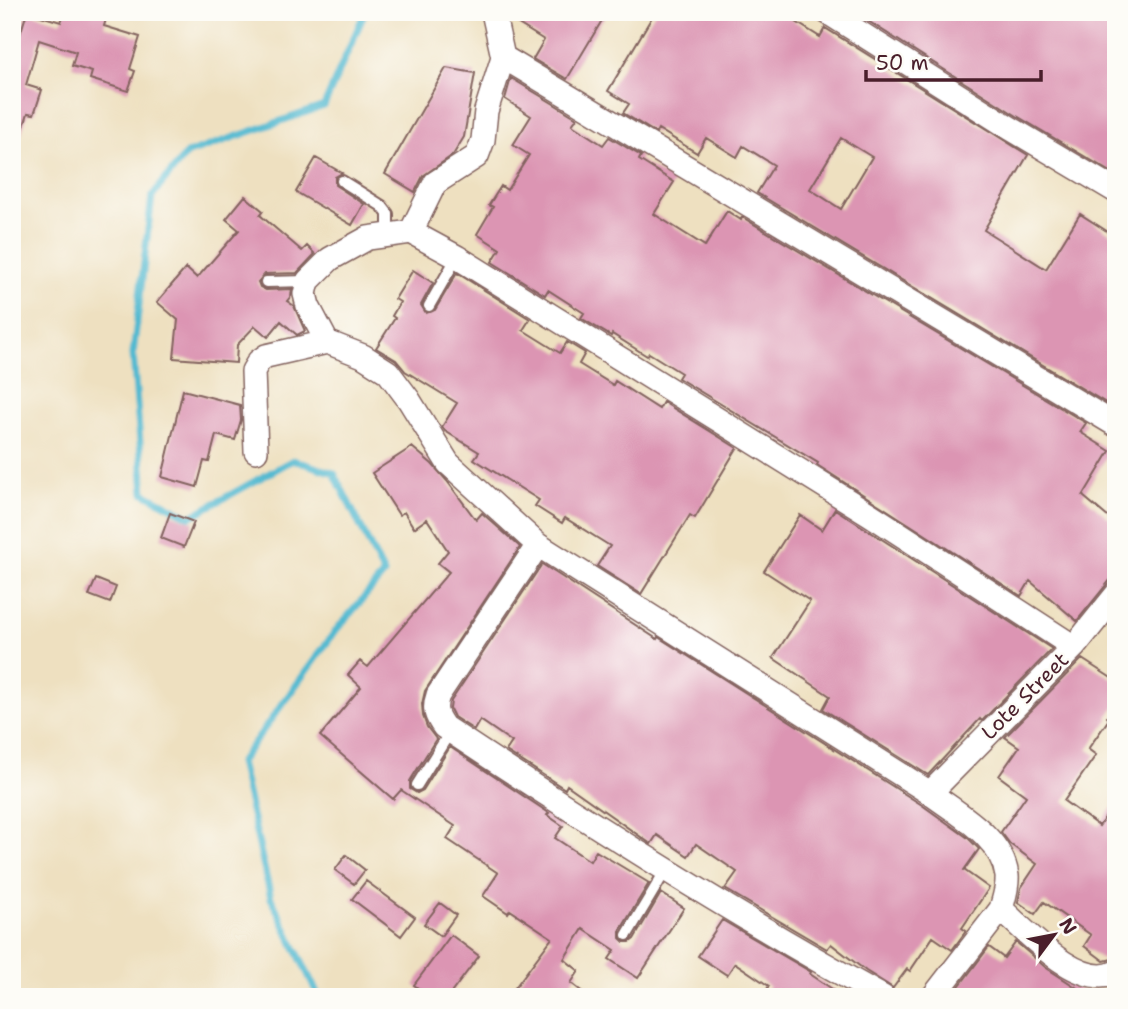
<svg xmlns="http://www.w3.org/2000/svg" width="1128" height="1009" font-family="'Shantell Sans',sans-serif">
	<style>
		.lines { fill: none; stroke-linecap: round; stroke-linejoin: round }
		.stream { stroke: #52b9d0; stroke-width: 7 }
		.building { fill: #dc95b3; fill-rule: evenodd }
		.lane-casing { stroke: #83635f; stroke-width: 14 }
		.street-casing { stroke: #83635f; stroke-width: 26 }
		.lane { stroke: #fff; stroke-width: 10 }
		.street { stroke: #fff; stroke-width: 23 }
		.labels { text-anchor: middle; dominant-baseline: central; stroke-width: 5; stroke-linejoin: round; paint-order: stroke }
		.street-label { font-size: 21px; fill: #4a1f2b; stroke: #fdfcf7 }
	</style>
	<rect width="100%" height="100%" fill="#fdfcf7"/>
	<filter id="ink" filterUnits="userSpaceOnUse"><feTurbulence type="fractalNoise" baseFrequency=".0143" numOctaves="2"/><feDisplacementMap in="SourceGraphic" scale="14" xChannelSelector="R" yChannelSelector="G"/><feConvolveMatrix kernelMatrix="1 2 1 2 8 2 1 2 1" color-interpolation-filters="sRGB"/></filter>
	<filter id="wash" filterUnits="userSpaceOnUse"><feTurbulence type="fractalNoise" baseFrequency=".00686" numOctaves="4" result="noise"/><feDisplacementMap in="SourceGraphic" scale="28" xChannelSelector="R" yChannelSelector="G"/><feGaussianBlur stdDeviation="1.57" result="paint"/><feColorMatrix in="noise" values="0 0 0 0 0 0 0 0 0 0 0 0 0 0 0 0 0 1.4 0 .05"/><feComposite in="paint" operator="in"/></filter>
	<g filter="url(#wash)">
		<rect width="100%" height="100%" fill="#eee0c0"/>
		<g class="lines">
			<path class="stream" d="M319 997 271 898 240 762 337 629 384 574 334 473 293 460 190 517 144 493 133 354 152 196 186 154 324 106 365 12"/>
		</g>
		<g id="blocks">
			<path class="building" d="M27 12 61 22 65 12H108L104 26 140 37 130 69 135 71 128 91 90 79 92 72 72 66 76 52 39 40 26 85 42 90 34 114 28 113 16 151 12 150V61Z
				M507 12H607L567 79 533 59 544 40 509 18Z
				M655 12H780L820 37 825 28 1028 155 984 230 1046 269 1080 214 1116 237V409L757 193 774 165 743 146 737 157 706 138 697 153 658 129 656 133 623 113 629 104 608 91ZM841 138 872 157 841 209 810 189Z
				M854 12H1116V175L1017 116Z
				M446 68 475 73 464 137 453 155 423 176 415 192 385 174Z
				M511 78 577 118 572 125 603 145 609 137 641 156 639 160 674 182 654 214 705 246 727 211 741 220 742 217 1086 423 1080 432 1110 451 1083 496 1116 524V573L1077 621 1030 581 1021 596 817 465 818 463 678 378 681 373 649 353 647 356 612 334 611 336 581 318 584 313 548 290 545 295 492 262 500 249 477 234 493 207 489 205 501 186 507 190 529 155 513 145 531 116 505 99Z
				M316 158 342 173 335 177V185L364 204 352 225 296 192Z
				M245 196 263 211 260 215 302 251 307 246 315 254 297 273 265 274 258 282 260 287 266 290 292 289 291 296 287 301 294 306 305 331 297 335 281 321 268 337 255 326 237 345 236 363 174 358 178 320 157 302 186 268 197 278 239 230 226 219Z
				M413 270 433 283 421 305 426 313 435 310 457 273 530 319 523 330 560 353 567 342 585 353 579 364 613 385 615 381 659 409 663 402 737 448 695 518 690 515 641 594 597 566 610 546 565 518 562 523 535 506 539 500 474 459 479 452 445 431 442 427 457 403 405 371 396 360 376 348 395 318 392 316 400 302 395 299Z
				M183 390 240 405 241 420 235 440 216 435 209 462 204 461 197 487 162 477Z
				M412 447 432 464 447 481 476 520 482 513 520 547 425 691 422 704 423 716 427 727 436 739 410 781V789L417 793 423 790 450 747 549 813 547 815 563 826 555 838 590 861 596 851 649 883 620 931V938L624 942H630L634 939 661 893 684 908 638 978 609 959 615 950 583 929 564 959 579 971 571 983 589 997H525L514 989 552 938 510 910 508 913 483 896 498 873 447 839 455 826 401 790 393 799 320 736 361 687 348 675 360 661 368 667 449 572 438 563 448 551 427 519 414 528 404 512 399 515 372 473Z
				M835 509 1052 649 982 721 980 719 928 775 823 709 830 696 773 658 810 601 764 571 800 515 822 530Z
				M170 513 194 522 184 547 161 538Z
				M542 564 657 639 658 637 922 805 968 838 979 849 964 870 989 888 962 928 966 931 952 950 933 937 910 971 907 969 893 988 866 971 831 944 827 949 725 889 737 872 696 844 688 856 657 835 651 844 567 785 565 789 506 751 512 742 480 720 474 730 454 717 450 709 451 701Z
				M96 579 116 587 110 603 89 595Z
				M1082 659 1116 681V705L1107 717 1109 719 1088 749 1096 755 1064 801 1099 826 1116 802V958L1104 961 1084 946 1091 935 1044 902 1035 914 1018 902 1021 888 1037 864 1010 844 1001 832 1026 796 999 776 1019 747 1005 737Z
				M346 855 365 870 354 884 335 870Z
				M366 881 415 917 401 936 352 899Z
				M440 903 456 915 441 936 424 924Z
				M722 920 811 972 810 974 844 997H762L769 986 735 963 727 975 698 956Z
				M451 935 479 956 448 997H430L414 985Z
				M1016 942 1045 967 1091 997H951L989 947 1004 958Z"/>
		</g>
	</g>
	<g filter="url(#ink)">
		<use href="#blocks" fill-opacity="0" stroke="#83635f" stroke-width="2"/>
		<g class="lines">
			<defs>
				<path id="lane" d="M342 181 382 206 388 214V233
					M266 282 308 281
					M429 306 457 257
					M417 785 450 732
					M627 935 667 868"/>
				<path id="street" d="M827 12 1010 128 1116 191
					M503 57 1116 425
					M411 232 435 183 477 156 483 140 486 111 503 57 493 12
					M327 342 308 306 305 294 308 281 330 259 368 238 411 232 457 257 871 515 1074 647
					M256 451 253 371 259 361 266 356 327 342 363 356 388 372 409 400 448 463 538 545 930 793C958 814 1002 837 1007 876 1008 887 1004 898 1001 909L933 997
					M538 545 438 695C433 709 436 716 444 727 587 822 733 914 883 997
					M930 793 1074 647 1116 595
					M1001 909C1025 930 1080 992 1116 972"/>
			</defs>
			<use href="#lane" class="lane-casing"/>
			<use href="#street" class="street-casing"/>
			<use href="#lane" class="lane"/>
			<use href="#street" class="street"/>
		</g>
	</g>
	<g class="labels">
		<g class="street-label">
			<text transform="translate(1025 696) rotate(-45)">Lote Street</text>
		</g>
	</g>
	<rect width="1128" height="1009" fill="none" stroke="#fdfcf7" stroke-width="42"/>
	<g transform="translate(1054 935) rotate(58)" stroke="#fdfcf7" stroke-width="5" paint-order="stroke">
	<path d="M0-5L12 26L0 18L-12 26Z" fill="#4a1f2b"/>
	<text y="-10" font-size="19" font-weight="bold" text-anchor="middle" fill="#4a1f2b">N</text>
	</g>
	<path d="M866 70v10h175v-10" fill="none" stroke="#4a1f2b" stroke-width="3.5"/>
	<text x="876" y="70" font-size="21" fill="#4a1f2b" stroke="#fdfcf7" stroke-width="5" paint-order="stroke">50 m</text>
</svg>
